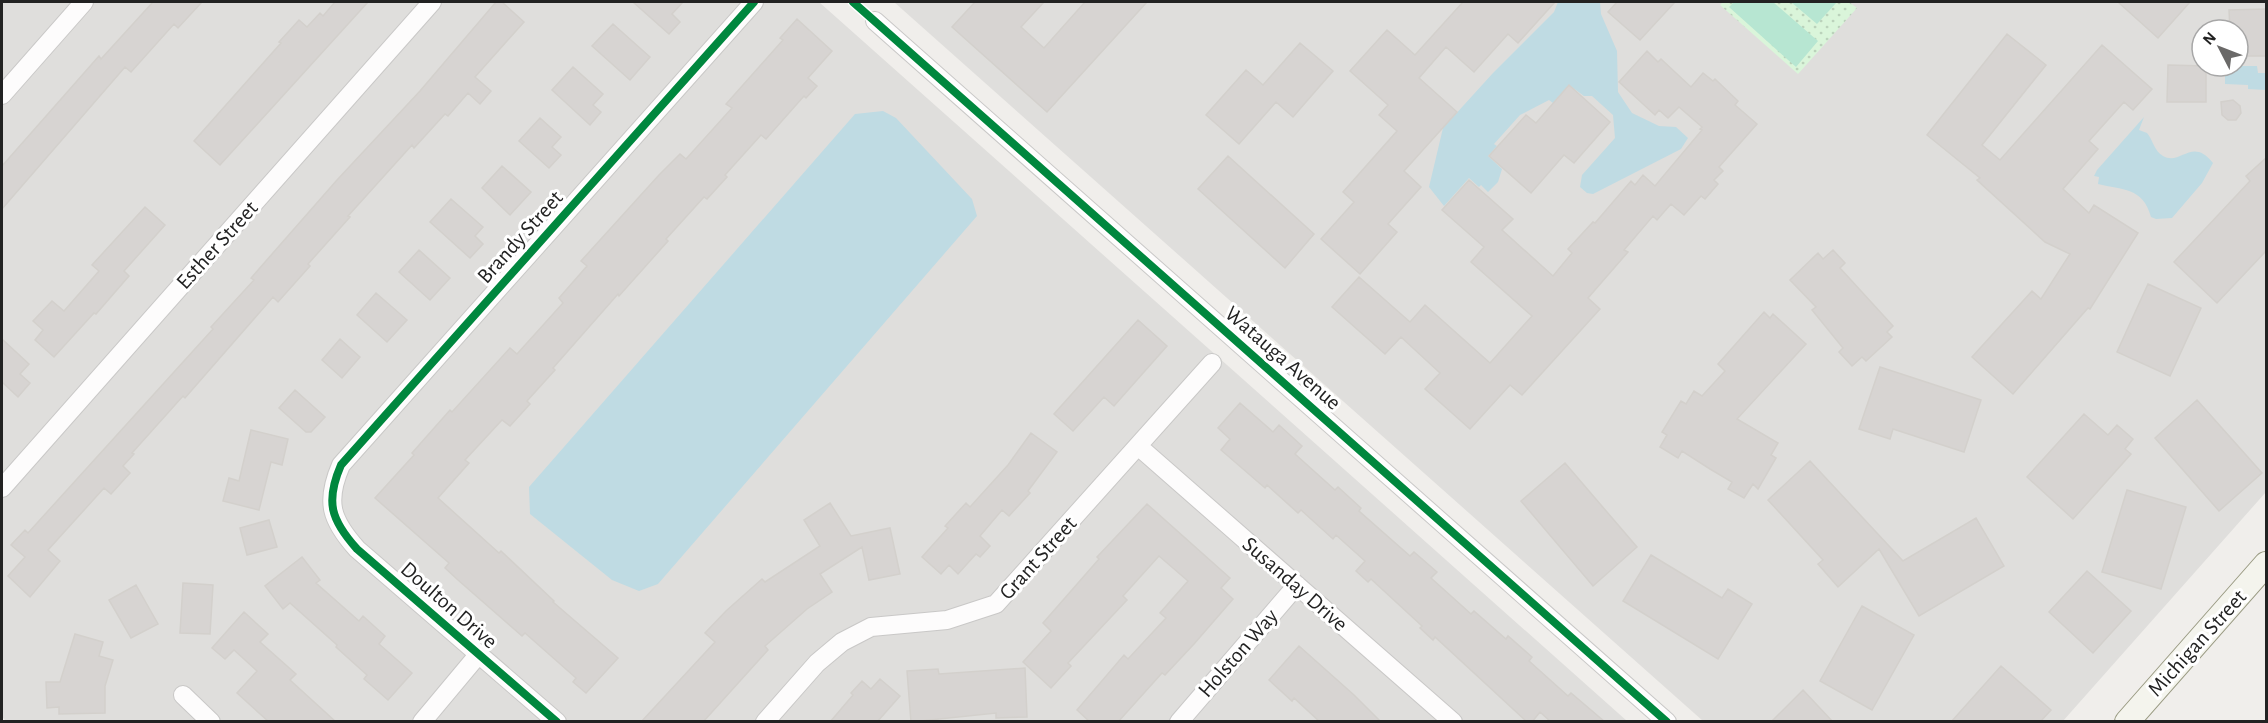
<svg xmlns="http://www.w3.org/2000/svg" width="2268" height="723" font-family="'Alegreya Sans',sans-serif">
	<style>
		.residential { fill: #dfdedc; fill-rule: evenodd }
		.park { fill: url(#park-dots) }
		.pitch { fill: #b7e6d2 }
		.water { fill: #bfdbe3 }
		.building { fill: #d7d4d2; stroke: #d3d0cc; stroke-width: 1.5 }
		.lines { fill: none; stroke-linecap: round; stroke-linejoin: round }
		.street-casing { stroke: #c9c8c7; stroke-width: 20 }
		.secondary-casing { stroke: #999a82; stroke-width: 26 }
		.street { stroke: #fdfcfc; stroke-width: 18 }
		.secondary { stroke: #f4f4ed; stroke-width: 24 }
		.cycleway-casing { stroke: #fff; stroke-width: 11 }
		.cycleway { stroke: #00873e; stroke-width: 8 }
		.labels { text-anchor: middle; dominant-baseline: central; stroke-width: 6; stroke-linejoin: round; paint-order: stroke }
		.street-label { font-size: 22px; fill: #222; stroke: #fff }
	</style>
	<defs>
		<pattern id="park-dots" width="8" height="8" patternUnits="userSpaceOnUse" patternTransform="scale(1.5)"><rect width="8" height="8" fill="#daf5da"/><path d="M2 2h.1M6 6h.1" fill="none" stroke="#bbd2bb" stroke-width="1.8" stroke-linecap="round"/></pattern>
	</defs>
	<rect width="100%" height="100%" fill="#f0eeeb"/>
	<path class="residential" d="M2 2H819L1627 721H6L2 717Z
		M894 2H2266V492L2063 721H1703ZM2202 30H2238V66H2202Z"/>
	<path class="park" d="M1723 2H1849L1857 8 1798 74 1720 5Z"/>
	<path class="pitch" d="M1734 2H1773L1818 41 1796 67 1729 7Z
		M1791 2H1837L1817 24Z"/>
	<path class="water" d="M1558 2H1600L1601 14 1617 51 1618 92 1632 113 1659 126 1676 127 1688 138 1681 149 1593 194 1587 193 1580 187 1582 175 1615 138 1613 115 1592 96H1584L1569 85 1553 103 1549 100 1520 115 1494 144 1497 146 1488 156 1502 169 1498 182 1488 192 1481 185 1479 187 1469 178 1444 206 1429 187 1443 128 1493 73 1554 12Z
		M2225 66H2257L2258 73H2266V90L2248 89V85L2225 84Z
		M883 111 896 118 972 199 977 216 658 584 639 591 612 580 530 514 529 487 855 114Z
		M2144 117 2139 130 2147 133C2153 140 2154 151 2163 156 2181 166 2192 136 2213 163L2202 183 2172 218 2156 219 2151 217C2143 187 2122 190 2098 184L2099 177 2094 176 2097 170Z"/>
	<path class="building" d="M153 2H202L178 28 174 24 131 72 125 67 2 209V166L99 56 101 59Z
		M335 2H368L220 165 194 141 281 43 279 42 299 20 307 27 320 13 323 16Z
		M496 2H502L524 22 475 77 491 91 480 104 468 93 448 116 445 114 414 148 412 145 348 216 350 217 308 264 310 266 278 302 273 297 185 398 183 396 132 453 134 454 123 466 130 473 111 494 104 488 48 550 60 561 30 597 8 576 25 557 11 545 25 530 28 533 213 329 211 327 254 280 251 278 337 180 420 91Z
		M633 2H683L672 14 680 22 669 34Z
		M975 2H1044L1021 27 1044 48 1085 2H1147L1047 112 952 27Z
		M1463 2H1555L1518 43 1508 34 1474 72 1446 47 1419 78 1457 112 1404 171 1421 187 1388 224 1397 232 1360 274 1321 239 1354 202 1343 192 1397 131 1379 115 1388 105 1350 71 1387 30 1415 55Z
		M1617 2H1675L1640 40 1608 12Z
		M2118 2H2190L2158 38Z
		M2266 9V56H2238V30H2230L2229 10Z
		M797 19 832 51 808 78 817 86 806 98 804 96 766 139 761 135 725 175 727 177 707 199 704 197 666 239 668 241 619 296 618 294 553 368 555 370 527 401 530 404 510 426 502 420 465 460 469 463 438 498 499 553 501 551 554 601 553 602 618 658 586 693 573 682 576 678 525 633 522 636 458 580 445 568 449 563 375 498 414 455 412 453 450 410 452 412 510 348 517 354 563 303 559 298 587 266 581 261 659 175 680 154 686 159 732 108 726 104 783 40 780 38Z
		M613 24 650 57 630 80 592 46Z
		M2007 34 2046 65 1982 145 2000 160 2102 45 2152 89 2133 110 2124 102 2089 141 2098 149 2063 189 2089 213 2094 205 2138 233 2090 309 2088 308 2013 394 1972 357 2032 291 2041 299 2070 254 2045 242 1977 180 1980 178 1927 135Z
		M1300 43 1333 71 1293 117 1276 102 1239 144 1206 115 1246 70 1263 85Z
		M1647 51 1658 62 1661 59 1691 87 1703 73 1713 81 1715 79 1738 101 1735 105 1757 124 1719 167 1723 171 1714 180 1718 184 1705 199 1701 196 1684 215 1671 204 1657 220 1653 216 1624 250 1628 252 1588 298 1600 309 1522 395 1510 385 1470 429 1425 389 1440 373 1401 337 1385 354 1332 307 1359 277 1410 322 1425 305 1490 363 1532 316 1471 262 1484 247 1442 210 1469 180 1513 219 1502 230 1553 276 1572 253 1568 249 1593 222 1595 223 1631 181 1635 185 1643 175 1655 186 1702 130 1700 129 1702 127 1679 107 1668 118 1659 110 1655 115 1619 82Z
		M2168 65 2206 66V102H2167Z
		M573 67 603 94 593 105 601 112 590 125 552 90Z
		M1569 85 1610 122 1574 163 1564 155 1531 193 1489 156 1526 115 1536 123Z
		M2233 100 2240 106 2241 113 2236 120H2228L2222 115 2221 102Z
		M540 118 561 137 552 147 561 155 549 168 519 141Z
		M1228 156 1314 234 1285 268 1198 189Z
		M2266 158V251L2217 303 2174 262 2250 181 2246 176Z
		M502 166 531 192 510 215 482 188Z
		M451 199 483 227 475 236 483 244 470 258 430 222Z
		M145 207 165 225 124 271 129 276 96 314 94 313 54 357 35 340 43 330 33 321 52 301 64 311 99 271 92 265Z
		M419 250 450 278 430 300 399 272Z
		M1833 250 1845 263 1840 268 1893 326 1887 332 1892 337 1866 361 1862 357 1852 366 1839 352 1843 348 1812 310 1816 307 1790 280 1818 253 1823 259Z
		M2148 284 2201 308 2170 376 2117 352Z
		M376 293 407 320 387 342 357 315Z
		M1764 312 1770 318 1773 314 1806 344 1737 419 1778 443 1771 455 1776 458 1758 489 1753 484 1744 498 1728 489 1732 482 1710 469 1682 451 1678 458 1660 447 1667 435 1662 432 1681 401 1686 404 1694 391 1702 396 1725 371 1718 364Z
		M1138 320 1167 346 1114 406 1104 397 1073 431 1054 414Z
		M2 339 29 364 20 374 30 383 18 397 2 382Z
		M340 339 360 357 342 378 322 360Z
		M1880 367 1981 400 1964 452 1893 429 1890 439 1859 429Z
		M295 390 325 417 311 432H306L279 408Z
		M2197 400 2262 473 2219 511 2155 438Z
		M1240 403 1273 432 1279 425 1302 446 1295 454 1335 490 1338 487 1361 508 1359 511 1410 556 1414 552 1437 572 1431 578 1471 614 1474 611 1506 639 1508 636 1532 657 1529 661 1568 696 1571 693 1605 722H1551L1540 712 1532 722H1527L1435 637 1433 640 1420 628 1422 626 1371 579 1368 582 1356 571 1365 561 1336 535 1333 539 1301 510 1298 513 1267 485 1265 488 1221 450 1230 439 1218 428Z
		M2084 414 2108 435 2117 425 2133 439 2125 449 2131 454 2073 519 2027 477Z
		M251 430 288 439 282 465 271 462 259 510 223 501 229 478 239 481Z
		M1031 433 1057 452 1028 491 1030 493 1009 516 1002 510 980 536 990 546 980 557 976 554 958 574 949 565 941 574 922 557 948 528 945 526 966 503 970 507 1008 465Z
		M1810 461 1903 561 1976 518 2004 566 1919 616 1879 549 1838 587 1818 564 1823 560 1768 500Z
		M1565 463 1637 547 1593 586 1521 501Z
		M2127 490 2186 507 2161 589 2102 572Z
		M830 503 851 536 890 528 900 574 869 580 862 547 820 574 832 592 807 609 765 646 768 650 703 722H641L715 642 705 633 726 611 762 579 765 582 820 546 804 520Z
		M1147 504 1230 578 1221 588 1233 599 1194 644 1165 675 1162 673 1118 722H1090L1077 710 1124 655 1128 659 1166 618 1160 613 1188 581 1159 556 1123 596 1127 600 1068 663 1071 666 1051 688 1023 662 1051 631 1043 623 1099 559 1097 557Z
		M269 520 277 547 247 555 240 528Z
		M1651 555 1722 598 1728 589 1752 604 1718 659 1623 601Z
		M302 557 320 580 316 583 359 621 363 616 385 636 379 644 412 673 388 700 364 679 367 675 336 647 337 645 290 603 283 609 265 586Z
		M2087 571 2131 611 2093 653 2049 612Z
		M183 583 213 585 210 634 180 633Z
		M136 585 158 624 131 638 109 600Z
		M1862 606 1914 635 1872 710 1820 681Z
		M244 612 268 634 260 642 296 674 290 680 336 722H269L237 693 257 671 234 650 225 659 212 648Z
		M75 634 103 642 99 656 113 660 105 686V713L59 714V707L47 708 46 682H60Z
		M1299 646 1354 695 1381 722H1320L1294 698 1292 701 1269 680Z
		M2001 666 2051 710 2040 722H1951Z
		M1025 668 1027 717 996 718V713L911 722 907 671 938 669 939 674Z
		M880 679 900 696 877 722H830L853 695 851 693 862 681 871 689Z
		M1803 690 1833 722H1771Z"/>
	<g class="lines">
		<defs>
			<path id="street" d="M875 21 1667 722
				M2 95 84 2
				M1138 446 1453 722
				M2 488 432 2
				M183 695 211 722
				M422 722 478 655
				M557 722 357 549C331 520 325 502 341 465L754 2
				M765 722 817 663 842 642 871 627 947 620 996 604 1212 363
				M1179 722 1297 585"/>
			<path id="secondary" d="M2127 722 2266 564"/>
		</defs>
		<use href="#street" class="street-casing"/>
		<use href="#secondary" class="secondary-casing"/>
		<use href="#street" class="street"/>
		<use href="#secondary" class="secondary"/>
		<defs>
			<path id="cycleway" d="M853 2 1667 722
				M557 722 357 549C331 520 325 502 341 465L754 2"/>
		</defs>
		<use href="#cycleway" class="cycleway-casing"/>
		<use href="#cycleway" class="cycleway"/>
	</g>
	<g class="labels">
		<g class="street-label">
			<text transform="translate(520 237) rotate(-48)">Brandy Street</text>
			<text transform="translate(217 245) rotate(-48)">Esther Street</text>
			<text transform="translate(1283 358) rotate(41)">Watauga Avenue</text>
			<text transform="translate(1038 558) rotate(-48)">Grant Street</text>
			<text transform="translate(1295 584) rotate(41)">Susanday Drive</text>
			<text transform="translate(449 605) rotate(41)">Doulton Drive</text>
			<text transform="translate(2197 643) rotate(-48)">Michigan Street</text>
			<text transform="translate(1238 653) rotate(-49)">Holston Way</text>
		</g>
	</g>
	<rect width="2268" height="723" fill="none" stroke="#222222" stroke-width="6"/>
	<g transform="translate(2220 48) rotate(312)"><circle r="28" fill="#ffffff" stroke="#a7a7a7" stroke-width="1.5"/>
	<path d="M0-4.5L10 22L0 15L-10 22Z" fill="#6a6968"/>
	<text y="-9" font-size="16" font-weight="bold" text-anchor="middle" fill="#222222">N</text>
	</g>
</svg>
